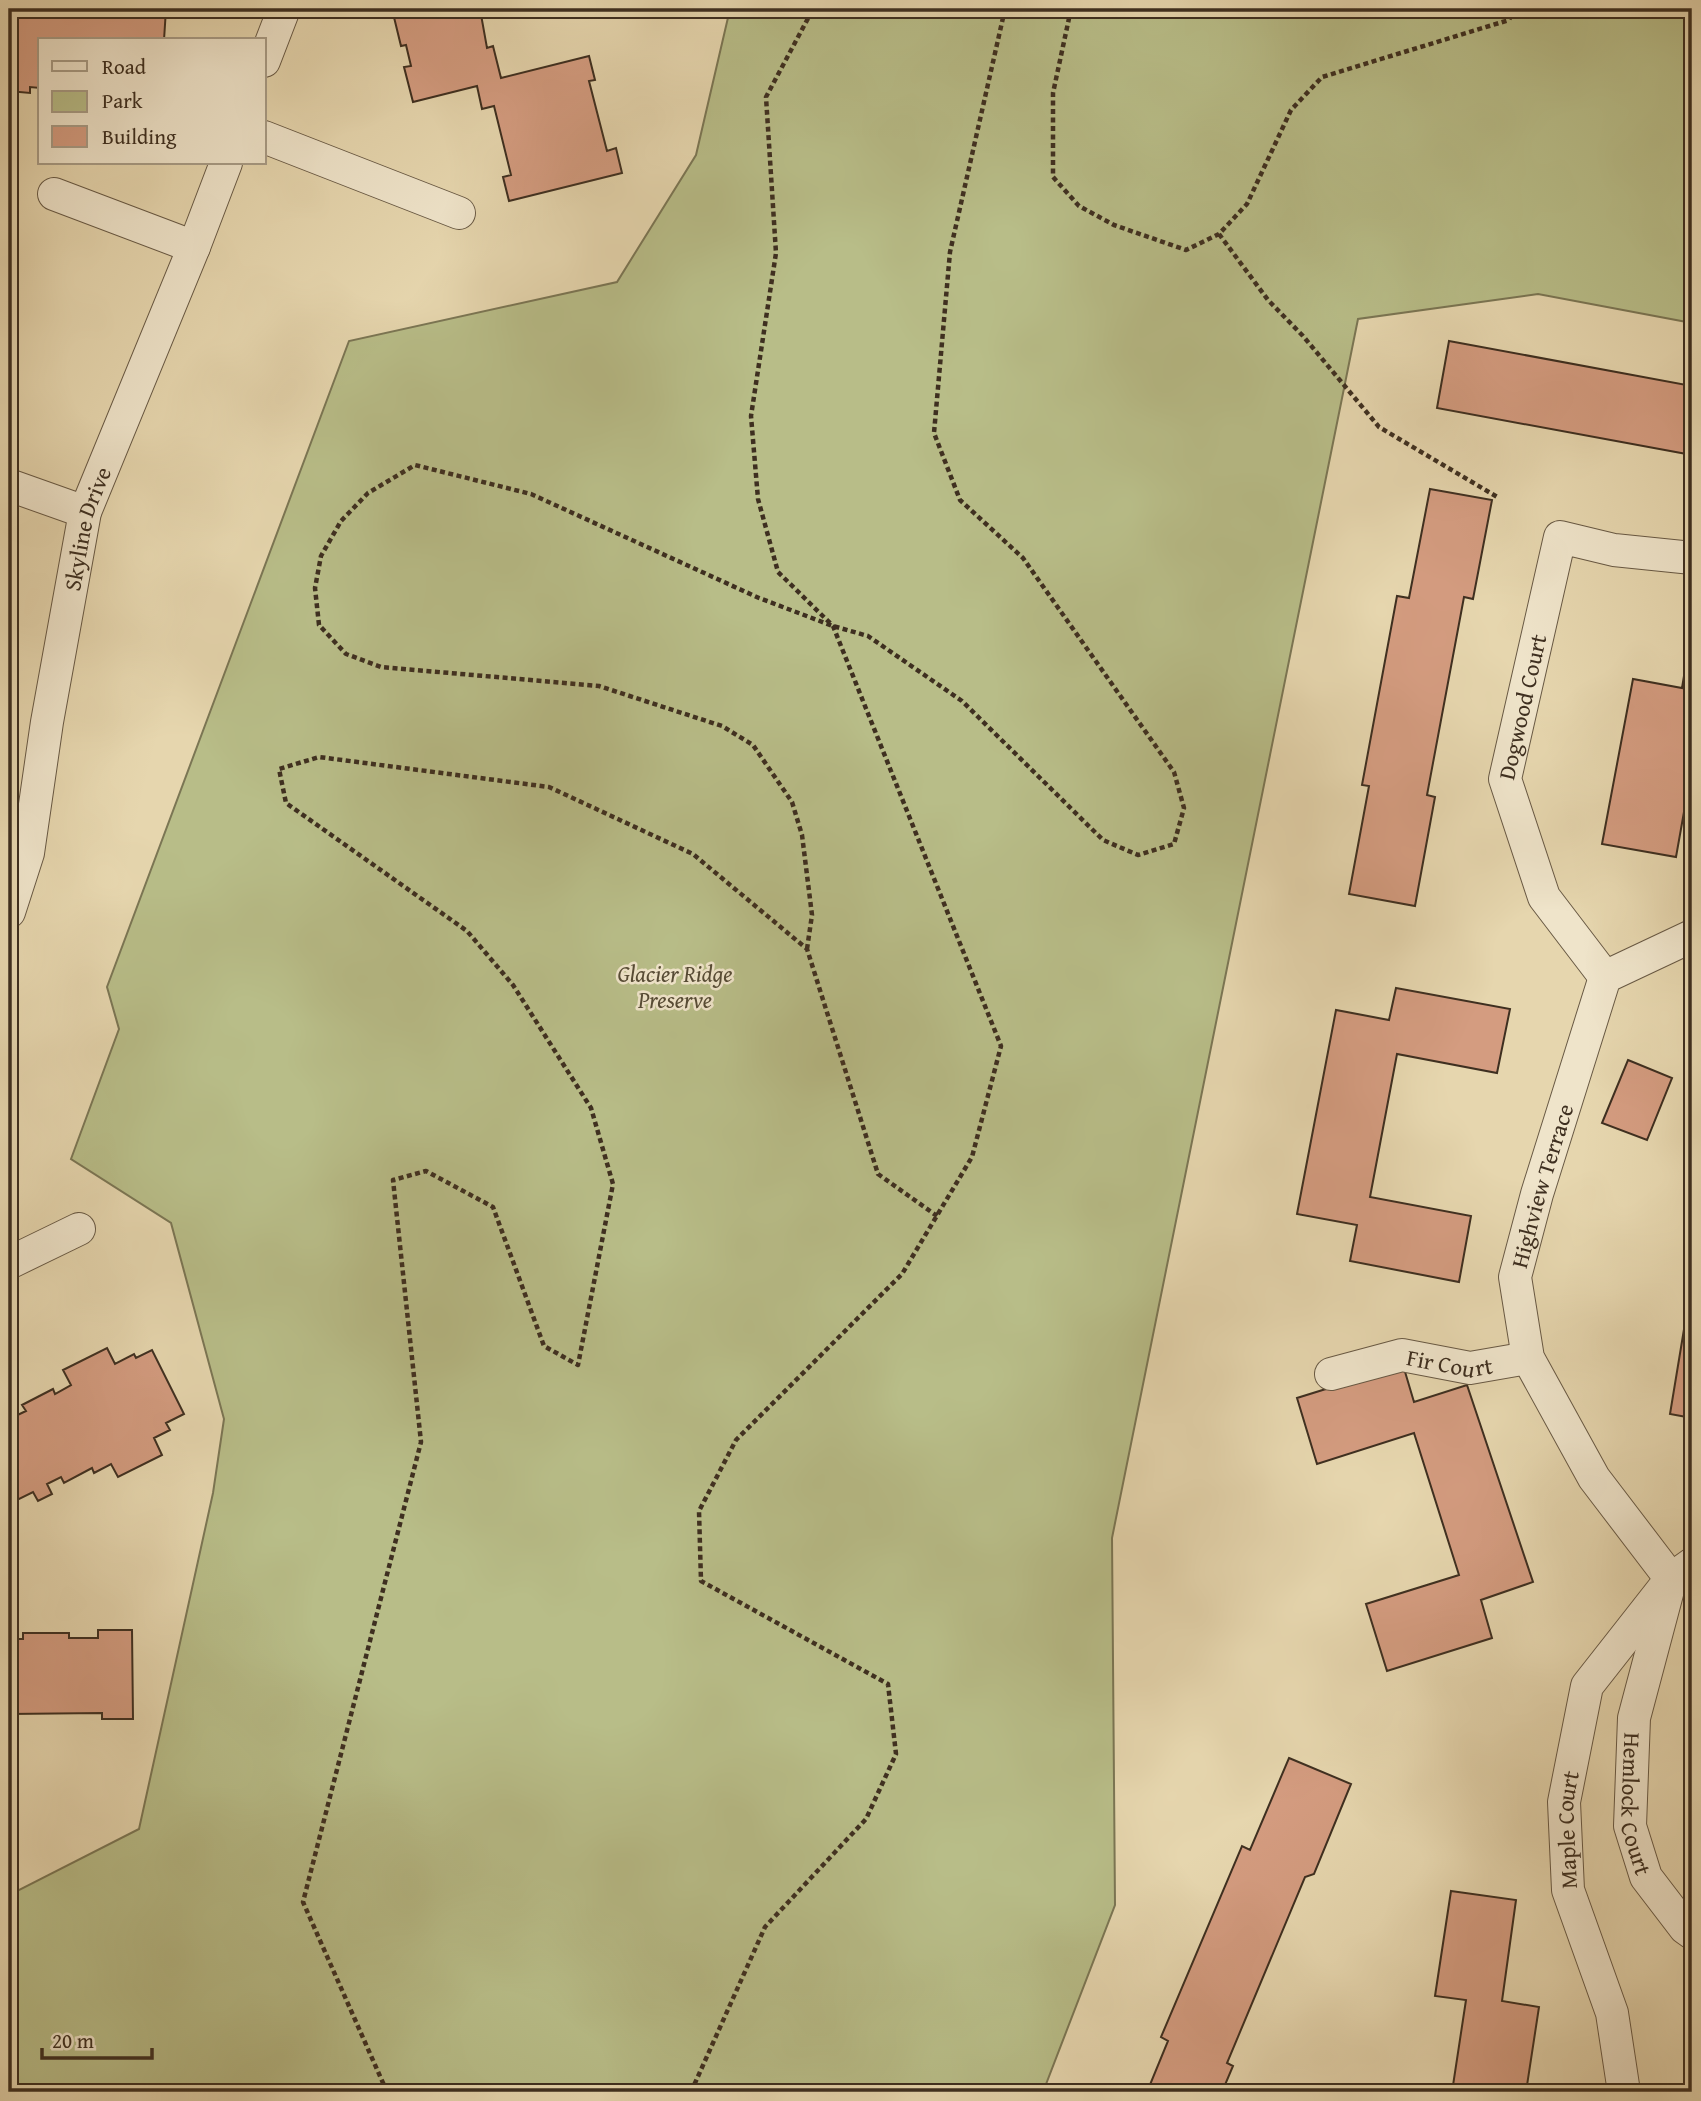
<svg xmlns="http://www.w3.org/2000/svg" width="1701" height="2101" font-family="'Gentium Book Plus',serif">
	<style>
		.green { fill: #b8bd88; stroke: #7b7654; stroke-width: 2 }
		.building { fill: #d49c80; stroke: #3e2f20; stroke-width: 2 }
		.lines { fill: none; stroke-linecap: round; stroke-linejoin: round }
		.street-casing { stroke: #685944; stroke-width: 34 }
		.path { stroke: #3e2f20; stroke-width: 4.5; stroke-dasharray: 5 3.5; stroke-linecap: butt }
		.street { stroke: #efe4ca; stroke-width: 32 }
		.labels { text-anchor: middle; dominant-baseline: central; stroke-width: 5; stroke-linejoin: round; paint-order: stroke }
		.street-label { font-size: 23px; fill: #3e2f20; stroke: #efe4ca }
		.park-label { font-size: 23px; font-style: italic; fill: #564b35; stroke: #efe4ca }
	</style>
	<rect width="100%" height="100%" fill="#e6d6ae"/>
	<filter id="stains"><feTurbulence type="fractalNoise" baseFrequency=".00286" numOctaves="4"/><feColorMatrix values="0 0 0 0 .2 0 0 0 0 .09 0 0 0 0 .02 0 0 0 .5 -.17"/></filter>
	<radialGradient id="worn" r=".72"><stop offset=".6" stop-color="#630" stop-opacity="0"/><stop offset="1" stop-color="#630" stop-opacity=".3"/></radialGradient>
	<path class="green" d="M730 9H1692V323L1538 294 1358 319 1112 1538 1115 1905 1043 2092H9V1895L139 1829 213 1493 224 1419 171 1223 71 1159 119 1029 107 987 349 341 617 282 696 155Z"/>
	<path class="building" d="M9 9H166L164 40H40V88L30 87V93L9 91Z
		M392 9H480L487 48 493 46 501 78 589 56 595 80 589 81 607 151 616 148 622 173 509 201 503 177 511 175 494 106 482 109 477 86 413 102 404 67 411 66 406 45 401 46Z
		M1449 341 1692 386V455L1437 408Z
		M1430 489 1492 500 1473 599 1464 597 1427 795 1435 797 1415 906 1349 894 1369 786 1362 785 1397 596 1409 598Z
		M1692 628V767L1676 857 1602 844 1633 679 1682 688Z
		M1396 988 1510 1009 1497 1073 1397 1054 1370 1197 1471 1216 1459 1282 1350 1261 1357 1225 1297 1214 1336 1010 1389 1020Z
		M1628 1060 1672 1078 1647 1140 1602 1123Z
		M1688 1305H1692V1418L1670 1414Z
		M107 1348 115 1364 134 1354 136 1358 152 1350 184 1414 166 1423 170 1430 154 1438 162 1455 118 1477 111 1464 94 1473 92 1468 64 1483 61 1477 47 1484 52 1494 38 1501 33 1492 9 1504V1419L26 1411 22 1405 53 1389 55 1394 71 1385 63 1370Z
		M1403 1365 1414 1402 1467 1385 1533 1582 1481 1600 1492 1638 1387 1671 1366 1604 1459 1575 1414 1433 1317 1464 1297 1398Z
		M98 1630H132L133 1719H102V1713L9 1714V1639H23V1633H69V1638H98Z
		M1289 1758 1351 1784 1314 1874 1305 1877 1227 2063 1233 2066 1222 2092H1147L1168 2041 1161 2037 1242 1846 1250 1850Z
		M1451 1891 1516 1900 1502 2001 1539 2007 1526 2092H1452L1466 2000 1435 1996Z"/>
	<g class="lines">
		<defs>
			<g id="street">
				<path d="M264 61 284 9"/>
				<path d="M264 137 459 213"/>
				<path d="M54 194 194 247"/>
				<path d="M9 485 85 512"/>
				<path id="s1" d="M9 912 28 853 47 722 85 512 194 247 226 163"/>
				<path id="s2" d="M1605 977 1544 897 1505 779 1560 537 1614 550 1692 558"/>
				<path d="M9 1263 79 1229"/>
				<path id="s3" d="M1331 1374 1402 1355 1470 1368 1528 1358"/>
				<path id="s4" d="M1671 1579 1594 1478 1528 1358 1515 1277 1537 1194 1605 977 1692 936"/>
				<path id="s5" d="M1668 1590 1634 1718 1630 1826 1646 1877 1685 1928 1692 1933"/>
				<path id="s6" d="M1624 2092 1612 2013 1568 1890 1564 1802 1587 1686 1671 1579 1692 1564"/>
			</g>
		</defs>
		<use href="#street" class="street-casing"/>
		<path class="path" d="M1071 9 1053 93V177L1079 206 1114 225 1186 250 1219 234 1247 204 1291 110 1322 77 1509 20 1514 9
			M1219 234 1268 300 1303 336 1379 427 1499 498
			M807 949 812 915 802 835 792 802 753 745 722 726 599 686 381 667 346 654 319 625 315 588 321 556 341 521 368 493 415 465 531 494 759 598 833 626 868 636 962 701 1103 840 1138 855 1174 844 1184 808 1174 772 1023 558 960 500 934 433 950 252 1005 9
			M387 2092 303 1902 421 1442 393 1180 426 1171 493 1207 544 1346 578 1365 613 1184 591 1108 513 985 467 931 286 803 279 769 319 757 549 787 693 854 807 949 878 1174 937 1216
			M691 2092 765 1927 866 1819 896 1754 888 1684 701 1581 699 1511 736 1440 902 1274 972 1157 1001 1046 833 626 778 572 758 499 751 416 776 253 766 97 813 9"/>
		<use href="#street" class="street"/>
	</g>
	<g class="labels">
		<g class="street-label">
			<text stroke="none"><textPath href="#s1" startOffset="392">Skyline Drive</textPath></text>
			<text stroke="none"><textPath href="#s2" startOffset="299">Dogwood Court</textPath></text>
			<text stroke="none"><textPath href="#s4" startOffset="441">Highview Terrace</textPath></text>
			<text stroke="none"><textPath href="#s3" startOffset="122">Fir Court</textPath></text>
			<text stroke="none"><textPath href="#s5" startOffset="219">Hemlock Court</textPath></text>
			<text stroke="none"><textPath href="#s6" startOffset="271">Maple Court</textPath></text>
		</g>
		<g class="park-label">
			<text x="675" y="973">Glacier Ridge<tspan x="675" dy="26">Preserve</tspan></text>
		</g>
	</g>
	<rect width="1701" height="2101" fill="none" stroke="#e6d6ae" stroke-width="35"/>
	<rect x="10" y="10" width="1680" height="2080" fill="none" stroke="#3e2f20" stroke-width="3.5"/>
	<rect x="18" y="18" width="1666" height="2066" fill="none" stroke="#3e2f20" stroke-width="2"/>
	<rect x="38" y="38" width="228" height="126" fill="#efe4ca" stroke="#a89c86" stroke-width="2"/>
	<rect x="52" y="61" width="35" height="10" fill="#efe4ca" stroke="#a89c86" stroke-width="2"/>
	<text x="102" y="74" font-size="21" fill="#3e2f20">Road</text>
	<rect x="52" y="91" width="35" height="21" fill="#b8bd88" stroke="#a89c86" stroke-width="2"/>
	<text x="102" y="108" font-size="21" fill="#3e2f20">Park</text>
	<rect x="52" y="126" width="35" height="21" fill="#d49c80" stroke="#a89c86" stroke-width="2"/>
	<text x="102" y="144" font-size="21" fill="#3e2f20">Building</text>
	<path d="M42 2048v10h110v-10" fill="none" stroke="#3e2f20" stroke-width="3.5"/>
	<text x="52" y="2048" font-size="21" fill="#3e2f20" stroke="#efe4ca" stroke-width="5" paint-order="stroke">20 m</text>
	<rect width="100%" height="100%" filter="url(#stains)"/>
	<rect width="100%" height="100%" fill="url(#worn)"/>
</svg>
